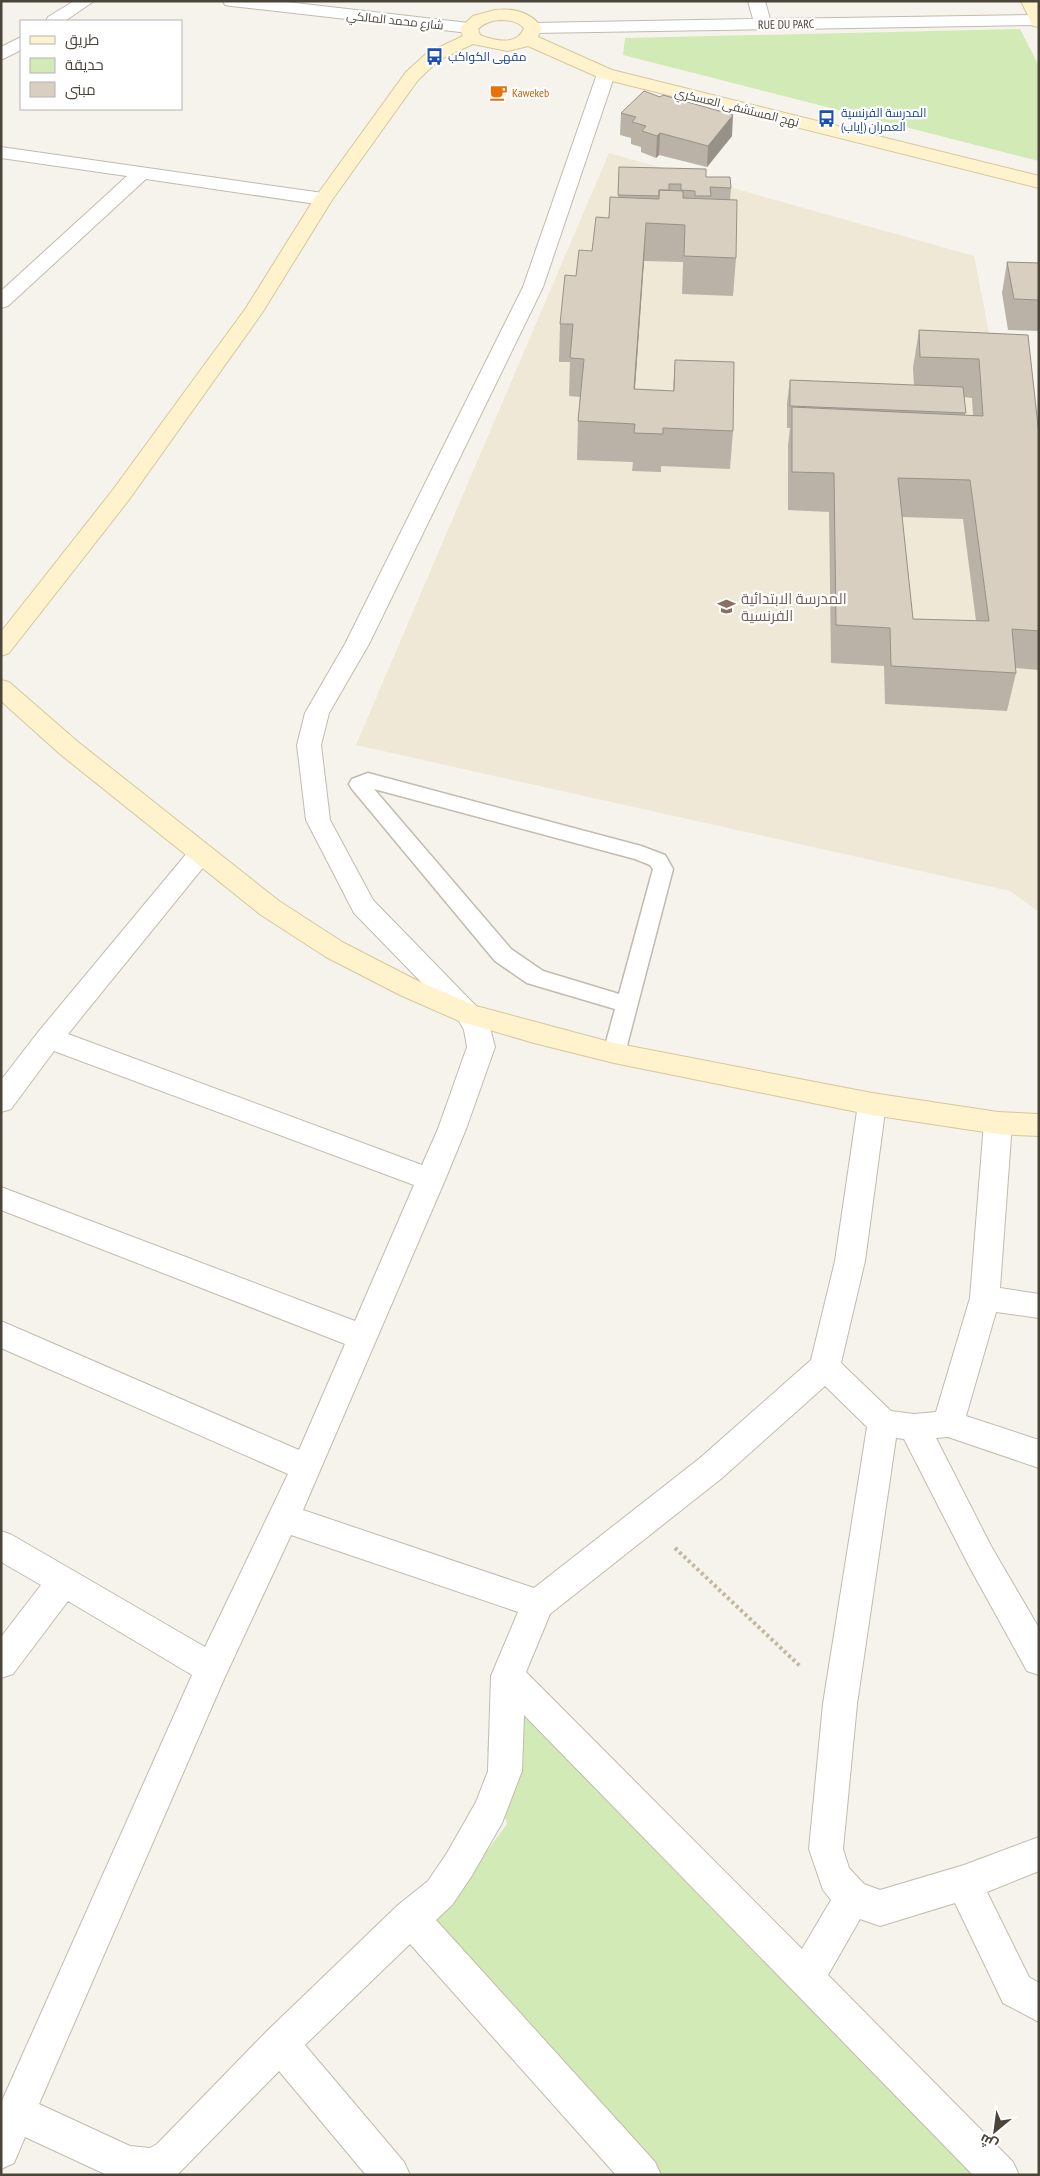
<svg xmlns="http://www.w3.org/2000/svg" width="1040" height="2176" font-family="'PT Sans Narrow',Cairo,sans-serif">
	<style>
		.education { fill: #efe8d6 }
		.green { fill: #d2eab5 }
		.lines { fill: none; stroke-linecap: round; stroke-linejoin: round }
		.lane-casing { stroke: #c2bbae; stroke-width: 3 }
		.street-casing { stroke: #c2bbae; stroke-width: 2 }
		.secondary-casing { stroke: #d6c79b; stroke-width: 2 }
		.path { stroke: #c4b79f; stroke-width: 4; stroke-dasharray: 3 3; stroke-linecap: butt }
		.lane { fill: #fff; fill-rule: evenodd }
		.street { fill: #fff; fill-rule: evenodd }
		.secondary { fill: #fff3cd; fill-rule: evenodd }
		.wall { fill: #bab2a6; fill-rule: evenodd }
		.shaded-wall { fill: #979187 }
		.building { fill: #d8cfc1; stroke: #979187; fill-rule: evenodd }
		.labels { text-anchor: middle; dominant-baseline: central; stroke-width: 4.5; stroke-linejoin: round; paint-order: stroke }
		.far-street-label { font-size: 12px; fill: #4b4439; stroke: #fff }
		.far-transit-label { font-size: 12px; fill: #164399; stroke: #fff; text-anchor: start }
		.far-food-label { font-size: 12px; fill: #c56008; stroke: #fff; text-anchor: start }
		.education-label { font-size: 15px; fill: #785e54; stroke: #fff; text-anchor: start }
	</style>
	<rect width="100%" height="100%" fill="#f6f3ec"/>
	<path class="education" d="M609 153 974 256 995 363 1039 470V912L1010 891 356 745Z"/>
	<path class="green" d="M1020 29 1039 66V161L623 55 625 38Z
		M503 1687 983 2175H643L426 1933 507 1824 487 1749Z"/>
	<g class="lines">
		<defs>
			<path id="lane" d="M368 773 641 846 665 855 673 869 625 1053 622 1059 614 1062 606 1059 603 1053 615 1009 527 983 495 961 352 789 349 784 352 779ZM374 789 635 859 650 865 653 869 619 994 543 971 511 949Z"/>
			<path id="street" d="M74 1H94L65 21H46L48 17Z
				M223 1H278L469 23 475 24 478 28 475 32 469 33 231 6 225 5Z
				M748 1H765L770 19 1039 15V25L533 33 527 32 524 28 527 24 533 23 753 19Z
				M21 37V50L1 60V47Z
				M606 69 612 70 615 74 543 287 369 644 329 713 321 745 330 820 373 900 477 1007 490 1028 495 1047 466 1129 445 1180 303 1510 534 1588 700 1458 811 1360 835 1261 858 1104 862 1096 872 1093 882 1096 886 1104 865 1261 841 1363 891 1411 914 1414 936 1412 970 1298 984 1123 988 1115 998 1112 1008 1115 1012 1123 1000 1288 1039 1294V1318L996 1312 966 1416 1039 1440V1468L948 1437 936 1438 991 1546 1039 1628V1675L1027 1671 969 1566 904 1439 896 1438 857 1704 843 1849 849 1868 864 1884 880 1890 964 1865 1039 1837V1871L987 1892 1029 1977 1039 1983V2022L1003 2003 955 1903 880 1926 860 1919 828 1975 1013 2162 1019 2175H973L524 1715 522 1771 502 1823 471 1877 452 1905 436 1920 655 2162 661 2175H616L410 1944 305 2045 404 2162 410 2175H366L279 2071 177 2175H107L25 2137 14 2163 1 2169V2103L192 1675 68 1601 13 1674 1 1678V1637L41 1585 1 1562V1531L12 1535 205 1647 288 1474 1 1348V1321L299 1450 345 1344 1 1210V1187L355 1321 414 1185 54 1051 11 1109 1 1112V1080L39 1031 192 847 201 844 210 847 214 853 210 859 68 1034 422 1165 438 1129 467 1047 464 1030 459 1021 354 913 306 820 297 745 305 713 345 644 523 287 597 74 600 70ZM825 1386 867 1427 823 1704 809 1849 823 1890 831 1900 802 1949 526 1672 550 1614 722 1478ZM291 1535 518 1612 491 1676 488 1771 476 1802 447 1853 428 1881 398 1905 267 2031 157 2144 150 2148 130 2146 39 2104 224 1679Z
				M1 147 323 193 330 195 332 199 330 203 323 205 146 179 8 306 1 308V291L127 176 1 158Z"/>
			<path id="secondary" d="M1021 1H1038L1039 27 1033 26Z
				M495 10C513 8 531 12 542 28L538 37 612 70 1039 176V188L600 78 528 46 508 51 473 44 439 60 418 80 332 200 262 313 128 501 9 653 1 656V632L112 491 246 308 314 199 406 72 427 53 463 36 460 28 473 16ZM499 20C509 20 517 21 524 28 518 46 494 41 480 35L478 29C484 23 490 21 499 20Z
				M1 680 9 682 78 742 279 901 344 943 418 981 476 1006 614 1043 872 1093 998 1112 1039 1114V1136L998 1134 872 1115 614 1063 534 1043 459 1021 400 995 326 957 261 915 60 754 1 701Z"/>
		</defs>
		<use href="#lane" class="lane-casing"/>
		<use href="#street" class="street-casing"/>
		<use href="#secondary" class="secondary-casing"/>
		<path class="path" d="M675 1548 801 1667"/>
		<use href="#lane" class="lane"/>
		<use href="#street" class="street"/>
		<use href="#secondary" class="secondary"/>
	</g>
	<path class="wall" d="M621 113 732 136 707 167 659 155 656 158 641 152V147L631 144V138L620 135Z
		M619 167 731 188 730 200 736 258 733 296 682 294 683 262 644 261 635 389 673 391 675 360 733 431 730 469 661 466V472L632 471 633 462 577 460 578 421 580 397 569 396 570 362H559L560 324 576 276 592 251 618 197Z
		M1007 262 1039 263V331L1008 330 1002 293Z
		M919 330 1028 335 1039 435V670L1015 668 1016 673 1007 711 885 704 884 666 831 663 829 512 788 510V445L790 428H787V403L790 380 914 385 913 368ZM964 397 972 398 973 415H965ZM902 517 963 519 976 621 913 619Z"/>
	<path class="shaded-wall" d="M733 115 732 136 707 167 708 146Z
		M660 133 659 155 656 158 657 136Z
		M646 223 644 261 632 428 634 389Z"/>
	<path class="building" d="M644 91 660 97 663 95 733 115 708 146 660 133 657 136 642 131 646 126 632 122 636 117 621 113Z
		M619 167 706 169V177H730L731 188 710 187 711 196H695V191L681 190V184H669V190H659V196L618 195Z
		M659 190 683 191V198L737 200 736 258 684 256 685 225 646 223 634 389 674 391 675 360 734 362 733 431 663 428V434L634 433 635 424 578 421 584 359 570 358 573 324H560L565 275 576 276 579 250 592 251 596 217 609 218 610 197 659 199Z
		M1007 262 1039 263V300L1014 299Z
		M919 330 1028 335 1039 435V631L1012 629 1016 673 891 666 890 628 836 625 834 473 792 472V407L983 416 979 359 920 357ZM898 478 970 480 989 621 913 619Z
		M790 380 963 387 966 413 790 406Z"/>
	<defs>
		<symbol id="bus-bare" viewBox="-9 -9 18 18"><path d="M-5-6H5V4H4V6H2V4H-2V6H-4V4H-5ZM-3.5-4V0h7V-4ZM-3.5 1.2v1.5H-2V1.2ZM2 1.2v1.5H3.5V1.2Z" fill="#1a4fb4" stroke="#fff" stroke-width="2.5" paint-order="stroke"/></symbol>
		<symbol id="cafe-bare" viewBox="-9 -9 18 18"><path d="M-5.5-4.5H6V0H3Q3 3.5 0 3.5H-2.5Q-5.5 3.5-5.5 0ZM3-3.2v2h1.7v-2ZM-6 4.5H4V6H-6Z" fill="#e8710a" stroke="#fff" stroke-width="2.5" paint-order="stroke"/></symbol>
		<symbol id="school-bare" viewBox="-9 -9 18 18"><path d="M0-5L7-2L0 1L-7-2ZM-4 1L0 2.5L4 1V4Q0 6-4 4Z" fill="#8d6e63" stroke="#fff" stroke-width="2.5" paint-order="stroke"/></symbol>
	</defs>
	<g fill-rule="evenodd">
		<use href="#bus-bare" x="422" y="44" width="25" height="25"/>
		<use href="#cafe-bare" x="486" y="80" width="25" height="25"/>
		<use href="#bus-bare" x="814" y="106" width="25" height="25"/>
		<use href="#school-bare" x="714" y="594" width="25" height="25"/>
	</g>
	<g class="labels">
		<g class="far-street-label">
			<text transform="translate(395 20) rotate(6)">شارع محمد المالكي</text>
			<text transform="translate(786 24) rotate(-1)">RUE DU PARC</text>
			<text transform="translate(737 107) rotate(14)">نهج المستشفى العسكري</text>
		</g>
		<g class="far-transit-label">
			<text x="448" y="56">مقهى الكواكب</text>
			<text x="841" y="112">المدرسة الفرنسية<tspan x="841" dy="14">العمران (إياب)</tspan></text>
		</g>
		<g class="far-food-label">
			<text x="512" y="92">Kawekeb</text>
		</g>
		<g class="education-label">
			<text x="741" y="598">المدرسة الابتدائية<tspan x="741" dy="17">الفرنسية</tspan></text>
		</g>
	</g>
	<rect width="1040" height="2176" fill="none" stroke="#4b4439" stroke-width="5"/>
	<rect x="20" y="20" width="162" height="90" fill="#ffffff" stroke="#b7b4b0"/>
	<rect x="30" y="36" width="25" height="8" fill="#fff3cd" stroke="#b7b4b0"/>
	<text x="65" y="45" font-size="15" fill="#4b4439">طريق</text>
	<rect x="30" y="58" width="25" height="15" fill="#d2eab5" stroke="#b7b4b0"/>
	<text x="65" y="70" font-size="15" fill="#4b4439">حديقة</text>
	<rect x="30" y="82" width="25" height="15" fill="#d8cfc1" stroke="#b7b4b0"/>
	<text x="65" y="95" font-size="15" fill="#4b4439">مبنى</text>
	<g transform="translate(995 2131) rotate(209)" stroke="#ffffff" stroke-width="4" paint-order="stroke">
	<path d="M0-4L9 19L0 12L-9 19Z" fill="#4b4439"/>
	<text y="-8" font-size="14" font-weight="bold" text-anchor="middle" fill="#4b4439">ش</text>
	</g>
</svg>
